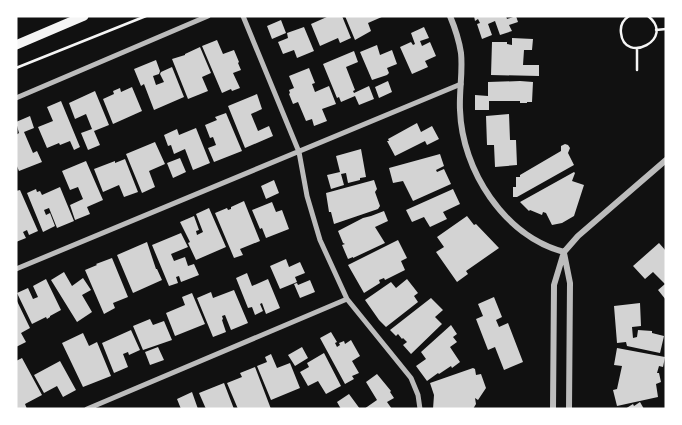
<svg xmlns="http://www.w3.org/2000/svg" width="682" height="425" font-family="Raleway,sans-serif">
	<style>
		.building { fill: #d3d3d3 }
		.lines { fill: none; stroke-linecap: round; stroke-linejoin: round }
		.path { stroke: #f5f5f5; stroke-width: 2.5 }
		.minor { stroke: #bcbcbc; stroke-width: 5 }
		.tertiary { stroke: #bcbcbc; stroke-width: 6 }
		.trunk { stroke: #f5f5f5; stroke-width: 9 }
	</style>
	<rect width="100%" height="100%" fill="#111"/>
	<path class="building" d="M329 16H342L351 38 340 43 338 38 320 46 311 24Z
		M345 16H384L368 23 371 31 355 40Z
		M474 16H506L507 19 516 16 518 22 509 25 512 31 500 35 495 21 488 24 492 35 482 39 477 24 480 23 478 19 475 21Z
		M281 20 286 33 272 39 267 26Z
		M304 27 314 51 297 58 294 50 283 54 278 42 288 38 287 33Z
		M424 27 429 38 420 41 422 46 430 42 436 56 425 61 428 67 412 74 400 47 411 42 413 45 415 44 411 33Z
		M512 38 533 39 532 50H524L523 65H539V76L491 75 492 42H507V44L512 45Z
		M217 40 223 54 234 50 239 62 238 63 241 70 233 73 240 88 232 91 231 89 222 93 202 46Z
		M377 45 380 55 392 50 397 64 387 68 389 73 387 75 372 80 360 52Z
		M200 47 211 73 202 77 208 91 188 99 172 59 185 55V54Z
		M354 51 358 62 346 67 355 90 353 91 354 93 369 86 374 99 359 105 355 96 341 102 339 97 337 98 323 64Z
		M156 60 160 71 159 74 153 76 156 85 164 82 160 74 161 72 172 67 184 97 154 110 144 84 141 86 134 69Z
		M309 68 315 83 312 84 315 92 329 86 336 104 322 109 327 121 314 126 312 119 306 121 298 102 293 104 289 94 290 93 289 90 294 88 289 76Z
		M388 81 392 92 379 98 375 87Z
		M520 81 533 82 532 102H527V103H520V101H489V110H475V95L488 96V82Z
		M132 87 142 111 113 124 103 99 114 94 113 91 120 88 121 92Z
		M95 91 109 125 94 131 100 145 88 150 81 133 92 129 86 114 75 119 69 103Z
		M257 94 262 109 251 114 258 131 269 126 273 136 245 148 228 106Z
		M61 101 80 147 74 150 70 141 60 145 59 143 47 148 38 127 53 121 47 107Z
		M226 113 242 151 214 162 208 148 216 145 213 137 210 138 205 125 217 120 215 117Z
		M509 114 510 140H516L517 165 495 167 494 145H487L486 116Z
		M30 116 34 128 24 132 33 153 37 151 42 162 19 171 16 164V135L19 133 16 122Z
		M417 123 421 132 432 126 439 139 427 145 425 141 395 156 387 141H389L388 139Z
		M196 128 210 163 193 170 185 149 174 154 171 145 168 146 164 135 177 129 179 135Z
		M155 142 165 164 149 171 155 187 142 193 126 154Z
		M565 144 568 145 570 148 568 153 574 165 517 197H513V187H516V177H520V175L561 151V146Z
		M361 149 366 177 360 178V180L348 183 346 173 341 174 344 185 331 189 327 175 340 172 336 156Z
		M440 154 444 166 436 170 437 172 444 169 451 184 413 201 403 181 393 183 389 168Z
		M180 158 186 172 173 178 167 163Z
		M125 159 138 192 124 197 119 185 103 192 94 169 115 161V163Z
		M86 161 103 200 87 207 90 214 75 220 70 205 83 199 78 187 70 190 62 171Z
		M574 172 575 173 572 181 584 185 574 216 562 223 552 225 546 213 543 212 542 215 530 210 529 211 520 202Z
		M274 180 279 193 266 199 261 186Z
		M374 180 377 189 375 192 380 206 378 209 334 224 331 212H329L326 193Z
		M60 187 74 221 57 228 49 208 44 210 46 215 50 213 55 226 43 232 27 193 36 189 37 192 40 191 42 195Z
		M453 189 460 204 443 212 447 219 430 227 424 217 412 222 406 210Z
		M20 190 38 231 29 235 27 230 23 232 26 238 16 242V191Z
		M244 201 260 241 240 249 243 255 234 258 215 213 227 208 228 210 231 209V207Z
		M272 202 276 212 282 210 289 229 266 238 262 228 260 229 252 210Z
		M209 208 226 247 196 260 188 243 190 242 180 222 194 216 199 230 196 231 197 235 203 232 196 214Z
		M384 211 388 221 375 227 385 243 353 258V257L348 259 342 245 345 244 343 243 338 231 363 218 371 216Z
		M467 216 474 225 476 224 499 248 466 271 468 274 457 282 436 252 444 247 437 237Z
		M181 233 188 247 171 254 174 261 185 257 188 266 194 264 199 275 181 282 179 276 176 277 178 283 169 286 152 245Z
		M398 240 407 258 401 261 405 270 385 280 384 278 379 280 380 283 364 293 348 265Z
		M147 242 156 269H157L162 280 133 293 117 255Z
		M659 243 666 251V300L658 290 665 284 653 272 645 279 633 266Z
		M112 258 128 297 113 303 115 308 104 314 85 270 97 265 96 264Z
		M286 259 289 267 300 262 305 273 295 277 297 282 280 289 270 266Z
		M64 272 72 286 83 278 91 290 82 295 92 312 77 322 51 280Z
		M247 273 252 286 268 279 280 308 266 314 262 303 260 304 263 311 255 315 252 307 248 308 236 278Z
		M46 279 61 310 50 316V317L47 319 46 317 32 324 17 293 28 288 33 299 38 297 33 286Z
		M407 279 418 293 414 296 418 302 386 327 379 320 365 300 391 282 396 288Z
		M310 280 315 292 300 298 294 284 297 283 298 285Z
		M234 290 248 323 231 330 225 315 222 316 223 319 222 320 226 332 213 337 197 298 211 292 213 298Z
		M192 293 205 324 175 336 166 313 185 305 182 297Z
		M494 297 502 317 496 320 499 327 508 323 523 362 504 370 495 347 488 350 476 319 483 316 478 304Z
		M431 298 443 310 435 317 442 324 411 354 403 345 407 342 403 338 402 339 398 334 396 336 390 330Z
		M16 299 30 328 21 333 26 342 16 347Z
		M640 303 641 326 632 327 633 338 637 337 638 330 652 331V333L664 336 660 353 627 346 626 342 617 343 614 306Z
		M150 319 153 325 164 321 172 340 143 350 133 326Z
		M451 325 457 334 453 337 457 342 450 347 460 362 452 368 451 366 439 374 438 373 427 381 416 366 426 359 421 352Z
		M131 330 140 350 129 355 128 352 123 354 128 367 114 373 102 343Z
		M331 332 337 342 335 343 337 347 340 345 339 343 344 341 345 344 351 340 360 356 352 361 359 373 352 376 354 379 345 384 320 338Z
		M83 333 89 346 97 342 111 376 83 387 62 343Z
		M158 347 164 360 150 365 145 352Z
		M302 347 308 358 295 366 288 355Z
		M617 348 665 357 663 367 659 366 657 373H659L661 382 656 384 658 397 617 406 613 390 617 389 622 366 614 365Z
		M324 353 341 386 326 394 318 381 308 386 300 372 309 367 307 363Z
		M271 354 277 368 290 363 300 388 271 400 257 366 267 362 265 357Z
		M22 358 42 395 25 404 27 409H16V361Z
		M60 361 76 390 63 397 57 386 44 393 34 375Z
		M255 367 271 409H238L227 383 242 377 240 373Z
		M473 368 475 369 476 375 481 374 486 388 478 400 475 398 476 404 473 409H433L434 395 430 383Z
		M377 374 391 391 390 392 394 398 387 402 392 409H364L377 400 366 382Z
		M224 383 234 409H206L199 393Z
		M192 392 198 409H181L177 399Z
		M349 394 360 409H341L337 402Z
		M640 402 644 409H625L633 404 634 406Z"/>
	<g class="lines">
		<path class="path" d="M629 16C623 20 620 26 621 33 624 65 677 39 648 16
			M656 30 666 29
			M16 68 146 16
			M637 70V48"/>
		<path class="minor" d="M243 16 299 152 307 196 320 240 347 299 411 378 418 395 420 409
			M16 98 208 16
			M16 269 461 84
			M87 409 347 299"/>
		<path class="tertiary" d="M450 16C455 28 459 40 461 53 463 72 459 91 460 110 462 170 504 236 564 252
			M564 253 570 283 569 409
			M553 409 554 285 564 252 578 236 666 160"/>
		<path class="trunk" d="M16 45 84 16"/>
	</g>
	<rect width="682" height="425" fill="none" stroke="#ffffff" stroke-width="35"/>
</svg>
